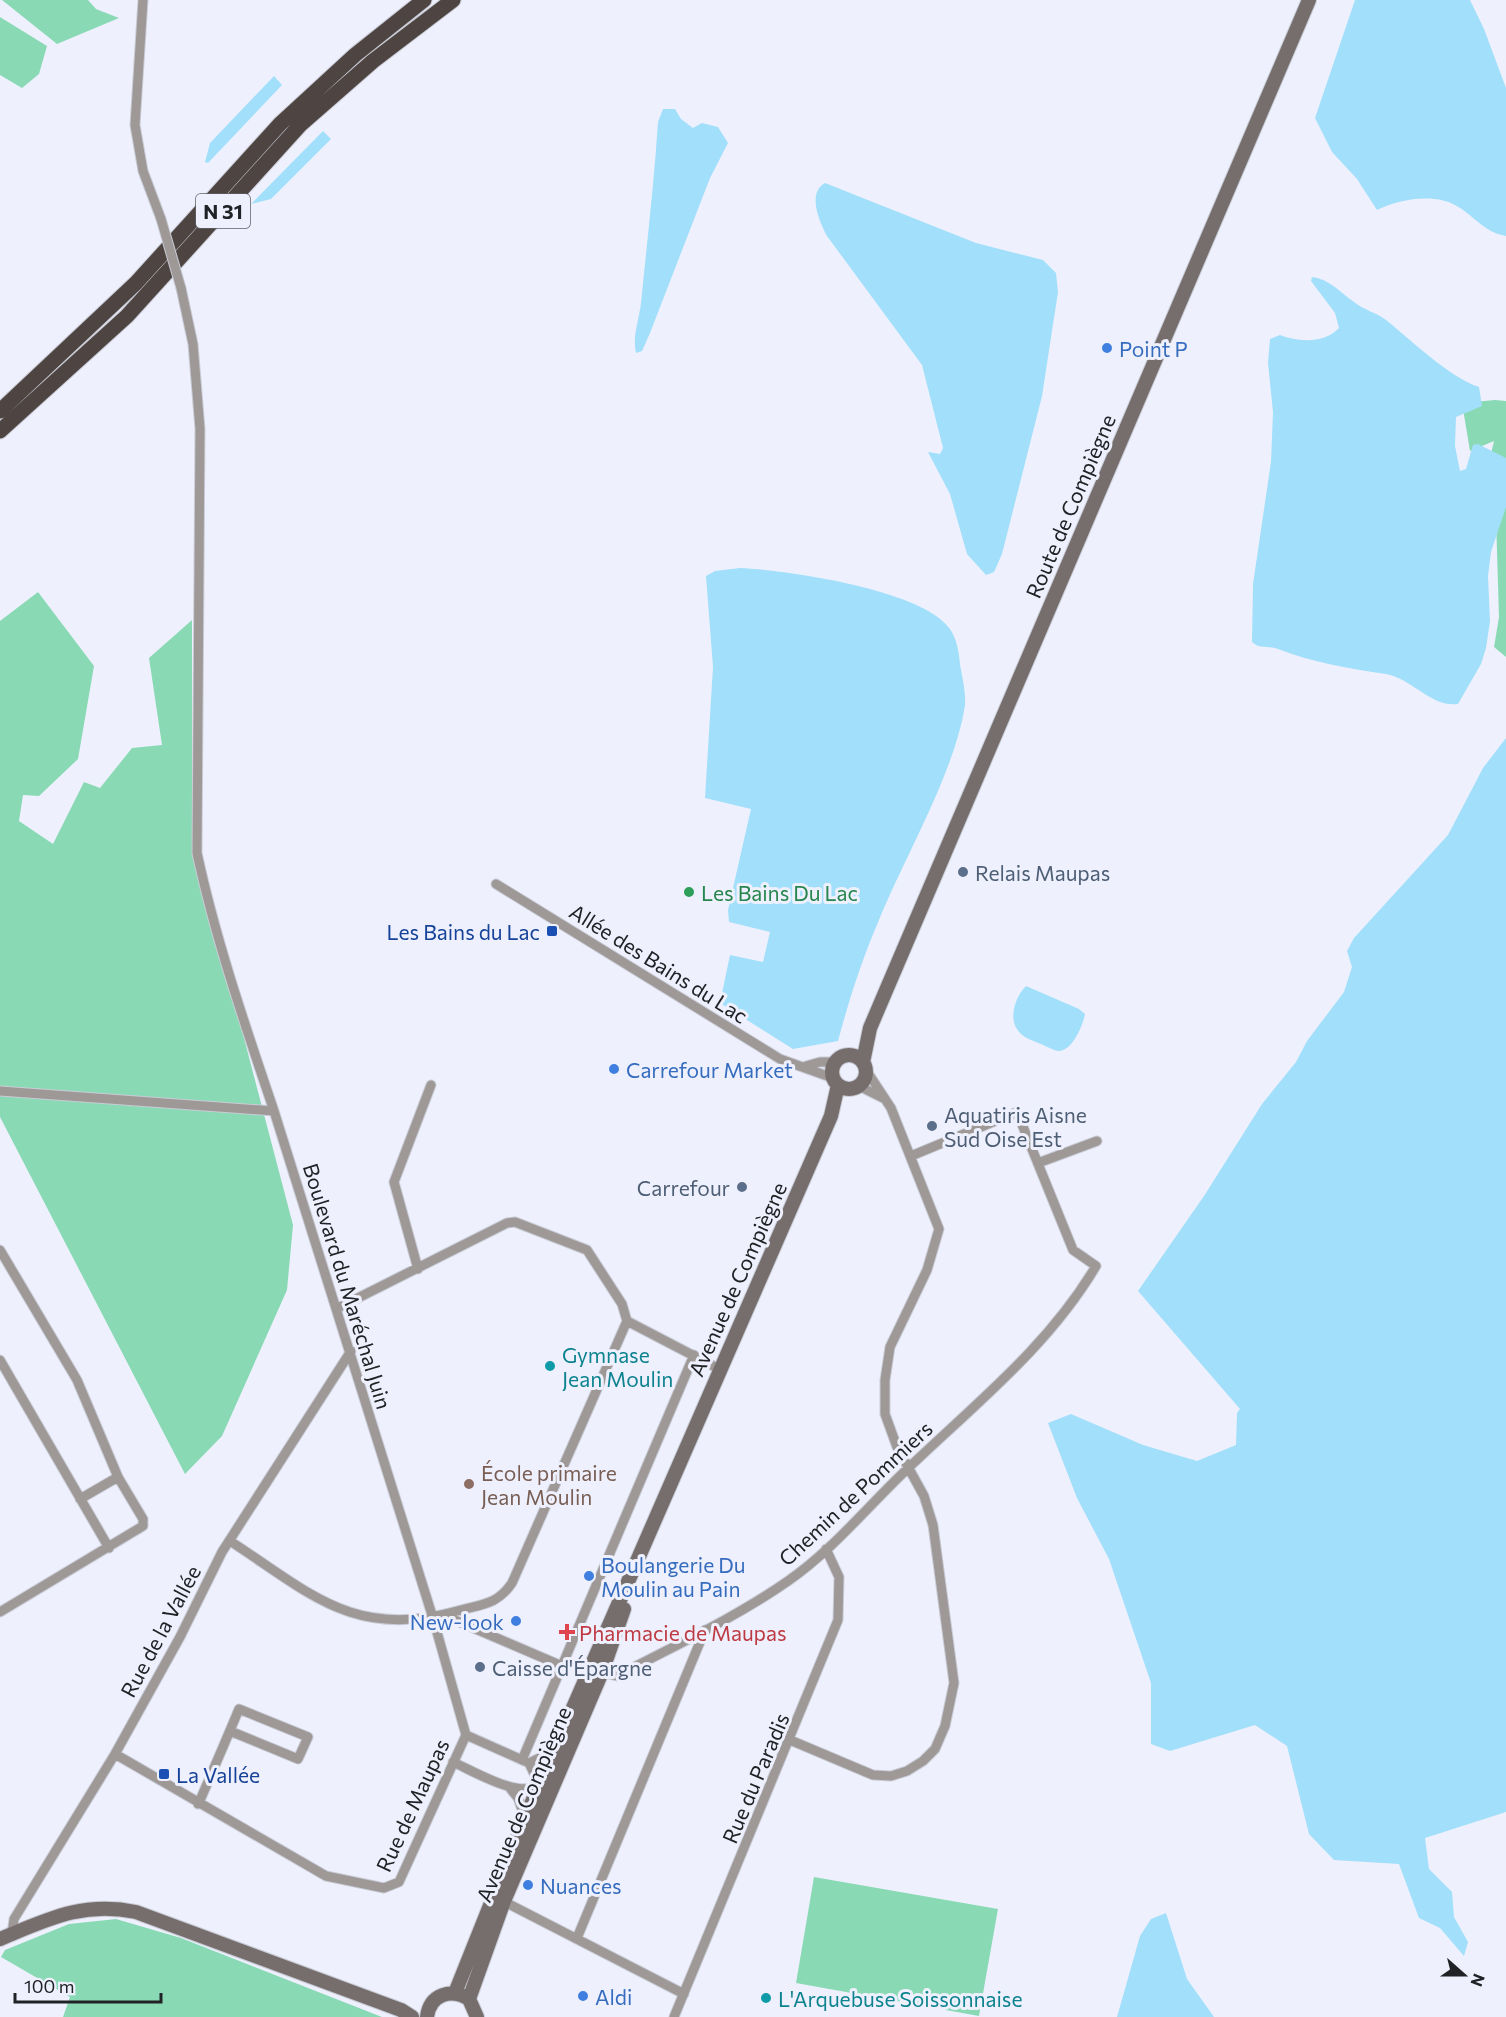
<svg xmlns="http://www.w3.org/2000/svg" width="1506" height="2017" font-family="Commissioner,sans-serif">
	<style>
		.green { fill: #8ad9b5 }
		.water { fill: #a2dffa }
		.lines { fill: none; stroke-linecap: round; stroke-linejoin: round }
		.minor-casing { stroke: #c9ccd6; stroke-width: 11 }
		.secondary-casing { stroke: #c9ccd6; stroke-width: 16 }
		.trunk-casing { stroke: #c9ccd6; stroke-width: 17 }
		.minor { stroke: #9e9897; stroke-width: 9 }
		.secondary { stroke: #766e6c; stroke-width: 14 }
		.trunk { stroke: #4e4442; stroke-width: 15 }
		.minor-bridge-casing { stroke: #c9ccd6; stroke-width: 11; stroke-linecap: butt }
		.minor-bridge { stroke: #9e9897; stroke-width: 9 }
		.shop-dot { fill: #3f7fe0; stroke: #eef1fd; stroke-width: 2 }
		.service-dot { fill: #5c6f8a; stroke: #eef1fd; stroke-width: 2 }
		.leisure-dot { fill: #2e9e5b; stroke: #eef1fd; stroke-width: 2 }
		.transit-dot { fill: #1a4fb4; stroke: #eef1fd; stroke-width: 2 }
		.culture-dot { fill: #0f9aa8; stroke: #eef1fd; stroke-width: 2 }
		.education-dot { fill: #8d6e63; stroke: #eef1fd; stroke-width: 2 }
		.health-dot { fill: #e0444e; stroke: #eef1fd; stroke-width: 2 }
		.labels { text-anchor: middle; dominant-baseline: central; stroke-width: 6; stroke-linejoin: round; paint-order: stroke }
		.shield { fill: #eef1fd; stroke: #5e6066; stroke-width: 1.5 }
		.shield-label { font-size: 20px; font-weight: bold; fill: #212226 }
		.shop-label { font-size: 21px; fill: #366cbe; stroke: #eef1fd; text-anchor: start }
		.street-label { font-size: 21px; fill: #212226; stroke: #eef1fd }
		.service-label { font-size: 21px; fill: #4e5e75; stroke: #eef1fd; text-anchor: start }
		.leisure-label { font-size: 21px; fill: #27864d; stroke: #eef1fd; text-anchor: start }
		.transit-label { font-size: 21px; fill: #164399; stroke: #eef1fd; text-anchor: end }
		.culture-label { font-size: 21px; fill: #0d838f; stroke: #eef1fd; text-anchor: start }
		.education-label { font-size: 21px; fill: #785e54; stroke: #eef1fd; text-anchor: start }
		.health-label { font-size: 21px; fill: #be3a42; stroke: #eef1fd; text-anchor: start }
	</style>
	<rect width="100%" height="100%" fill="#eef1fd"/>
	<path class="green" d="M2 0H88L96 9 119 18 57 44Z
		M0 17 47 46 39 74 22 88 0 75Z
		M1495 400 1506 401V460L1488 466 1494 441 1470 451 1462 403Z
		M1506 503V657L1494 647 1499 617 1496 518Z
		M38 592 94 666 78 759 39 796 23 795 19 821 53 844 84 782 100 788 132 748 162 745 149 658 192 620V840L293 1225 287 1290 222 1436 185 1474 0 1117V621Z
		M814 1877 998 1909 979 2016 796 1983Z
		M116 1919 181 1938 382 2017H63L70 1997 1 1957 5 1950 69 1924Z"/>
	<path class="water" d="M1355 0H1470L1484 29 1506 88V236C1483 232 1474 215 1455 205 1434 193 1398 199 1377 210L1357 179 1332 152 1315 118Z
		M274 76 282 85 208 163 205 162 210 143Z
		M663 109H675L681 119 693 128 702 123 718 127 728 143 710 178 650 333 642 351 636 353C632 337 639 320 641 303 647 243 654 183 658 122Z
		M323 131 331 139 271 199 251 204Z
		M825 183 976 243 1043 260 1056 273 1058 292 1042 396 1002 554 994 572 986 575 967 554 950 494 928 452 940 454 943 448 922 365 827 236C819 221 807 193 825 183Z
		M1312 277C1329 279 1340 292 1354 302 1364 310 1377 313 1386 320 1410 339 1450 378 1479 387L1482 406 1456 417 1455 446 1460 471 1466 469 1473 445 1478 444 1506 458V507L1491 552 1488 576 1490 621 1486 648 1481 664 1458 704C1432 708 1411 678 1386 674 1350 669 1311 662 1278 649 1268 645 1261 650 1252 642L1253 584 1271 462 1273 412 1268 363 1270 339 1280 335C1298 342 1324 344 1339 328L1335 313 1311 281Z
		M740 568C787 570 924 590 950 629 957 639 959 653 960 664 962 677 966 691 965 705 955 772 905 856 879 920 862 959 849 1000 838 1041L793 1049 720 1003 730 955 763 962 770 932 729 922 728 910 751 809 705 798 713 667 706 576 715 571Z
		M1506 738V1812L1425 1838 1429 1869 1452 1892 1454 1917 1468 1942 1464 1956 1440 1928 1419 1918 1399 1864 1334 1860 1309 1834 1287 1746 1255 1725 1170 1751 1151 1744V1683L1109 1559 1077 1498 1048 1423 1071 1414 1143 1445 1197 1461 1236 1445 1237 1413 1240 1409 1138 1291 1204 1196 1262 1104 1296 1062 1307 1041 1344 992 1352 967 1347 951 1354 938 1448 835 1483 768Z
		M1026 986 1079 1009 1085 1014C1083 1025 1074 1046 1063 1050 1057 1053 1051 1048 1045 1046 1038 1042 1025 1039 1020 1033 1007 1020 1015 997 1026 986Z
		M1166 1913 1187 1979 1214 2017H1117L1140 1936 1151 1919Z"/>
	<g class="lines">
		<defs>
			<path id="minor" d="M143 0 135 125 143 171 161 219
				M181 288 193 344 200 429 197 853C216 941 245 1025 274 1111
				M496 884 780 1059 833 1078
				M806 1066 820 1062H835
				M859 1086 883 1098
				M0 1091 274 1111 433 1618 466 1735
				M1038 1163 1097 1141
				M0 1250 77 1380 118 1477 80 1499
				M418 1269 394 1182 431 1085
				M338 1308 507 1223 515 1222 587 1250 622 1304 627 1321 721 1370
				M0 1360 109 1548
				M230 1541C310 1593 354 1640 457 1611 482 1604 497 1605 512 1583L627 1321
				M0 1612 143 1526V1519L118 1477
				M443 1615 562 1666
				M598 1671 617 1676C674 1646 735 1618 788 1581 830 1552 864 1511 901 1475 969 1409 1047 1349 1096 1266L1073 1250 1017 1112 911 1156
				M466 1735 529 1763 540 1786
				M790 1740 873 1775 891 1776 907 1771 923 1761 935 1749 945 1726 954 1683 933 1525 924 1496 897 1447 885 1414V1380L890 1347 927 1270 939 1229 891 1108 866 1070
				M115 1754 326 1876 384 1888 399 1882 466 1735
				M522 1760 694 1355
				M453 1762C473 1771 521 1800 539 1784
				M529 1763 554 1751
				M509 1787 518 1798 525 1818
				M198 1804 201 1798C214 1768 227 1738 239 1709L308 1737 298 1759 230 1731
				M499 1899 684 1994
				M12 1934 14 1919 115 1754 180 1637 222 1552 351 1351
				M577 1938 705 1630
				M674 2017 838 1620 839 1577 826 1549"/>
			<path id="secondary" d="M832 1072a17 17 0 1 1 34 0a17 17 0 1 1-34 0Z
				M863 1062 870 1028 1309 0
				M0 1939C48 1919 83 1901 136 1912L401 2010 412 2017
				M455 1993 525 1818 831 1116 838 1085
				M469 1999 504 1901 602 1672 624 1609
				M427 2017C430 1994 451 1988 469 1999L477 2017"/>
			<path id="trunk" d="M0 411 136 283 280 124 355 55 424 0
				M0 431 127 316 301 124 373 61 453 0"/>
		</defs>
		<use href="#minor" class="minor-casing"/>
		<use href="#secondary" class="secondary-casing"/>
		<use href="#trunk" class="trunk-casing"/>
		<use href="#minor" class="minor"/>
		<use href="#secondary" class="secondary"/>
		<use href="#trunk" class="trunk"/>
		<defs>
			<path id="minor-bridge" d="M161 219 181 288"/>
		</defs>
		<use href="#minor-bridge" class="minor-bridge-casing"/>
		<use href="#minor-bridge" class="minor-bridge"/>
	</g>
	<g class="shop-dot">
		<circle cx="1107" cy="348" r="6"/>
		<circle cx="614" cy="1069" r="6"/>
		<circle cx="589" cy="1576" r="6"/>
		<circle cx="516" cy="1621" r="6"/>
		<circle cx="528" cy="1885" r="6"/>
		<circle cx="583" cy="1996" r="6"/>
	</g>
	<g class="service-dot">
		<circle cx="963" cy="872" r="6"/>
		<circle cx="932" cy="1126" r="6"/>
		<circle cx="742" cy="1187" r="6"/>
		<circle cx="480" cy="1667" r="6"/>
	</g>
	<circle class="leisure-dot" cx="689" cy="892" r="6"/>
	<g class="transit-dot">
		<rect x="546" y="925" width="12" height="12" rx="3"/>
		<rect x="158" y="1768" width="12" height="12" rx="3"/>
	</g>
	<g class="culture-dot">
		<circle cx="550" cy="1366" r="6"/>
		<circle cx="766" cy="1998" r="6"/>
	</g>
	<circle class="education-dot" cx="469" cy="1484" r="6"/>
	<path class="health-dot" d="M564 1623h6v6h6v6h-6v6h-6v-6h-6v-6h6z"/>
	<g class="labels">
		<rect class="shield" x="196" y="194" width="54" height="34" rx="4.5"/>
		<g class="shield-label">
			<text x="223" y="211">N 31</text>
		</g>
		<g class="shop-label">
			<text x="1119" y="348">Point P</text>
			<text x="626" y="1069">Carrefour Market</text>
			<text x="601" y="1564">Boulangerie Du<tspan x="601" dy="24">Moulin au Pain</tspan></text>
			<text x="504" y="1621" text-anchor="end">New-look</text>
			<text x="540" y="1885">Nuances</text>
			<text x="595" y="1996">Aldi</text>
		</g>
		<g class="street-label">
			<text transform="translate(1070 506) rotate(-67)">Route de Compiègne</text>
			<text transform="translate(659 963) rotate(32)">Allée des Bains du Lac</text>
			<text transform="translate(737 1279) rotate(-66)">Avenue de Compiègne</text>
			<text transform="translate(348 1286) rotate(73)">Boulevard du Maréchal Juin</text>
			<text transform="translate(855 1493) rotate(-43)">Chemin de Pommiers</text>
			<text transform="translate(160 1631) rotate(-62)">Rue de la Vallée</text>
			<text transform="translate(755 1778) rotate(-67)">Rue du Paradis</text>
			<text transform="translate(523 1804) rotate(-67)">Avenue de Compiègne</text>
			<text transform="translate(412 1805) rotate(-65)">Rue de Maupas</text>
		</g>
		<g class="service-label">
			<text x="975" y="872">Relais Maupas</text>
			<text x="944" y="1114">Aquatiris Aisne<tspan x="944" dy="24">Sud Oise Est</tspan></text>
			<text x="730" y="1187" text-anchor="end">Carrefour</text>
			<text x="492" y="1667">Caisse d'Épargne</text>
		</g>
		<g class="leisure-label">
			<text x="701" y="892">Les Bains Du Lac</text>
		</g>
		<g class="transit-label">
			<text x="540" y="931">Les Bains du Lac</text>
			<text x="176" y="1774" text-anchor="start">La Vallée</text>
		</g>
		<g class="culture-label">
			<text x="562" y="1354">Gymnase<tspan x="562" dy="24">Jean Moulin</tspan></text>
			<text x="778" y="1998">L'Arquebuse Soissonnaise</text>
		</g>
		<g class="education-label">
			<text x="481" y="1472">École primaire<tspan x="481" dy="24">Jean Moulin</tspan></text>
		</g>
		<g class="health-label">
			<text x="579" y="1632">Pharmacie de Maupas</text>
		</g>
	</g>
	<g transform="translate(1464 1975) rotate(111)" stroke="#eef1fd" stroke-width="4.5" paint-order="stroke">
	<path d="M0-4.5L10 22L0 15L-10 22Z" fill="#212226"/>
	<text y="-9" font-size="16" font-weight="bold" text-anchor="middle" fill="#212226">N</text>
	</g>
	<path d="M15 1993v9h146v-9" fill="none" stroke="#212226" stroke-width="3"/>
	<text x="24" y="1993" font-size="18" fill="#212226" stroke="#eef1fd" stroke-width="4.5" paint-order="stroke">100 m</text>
</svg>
